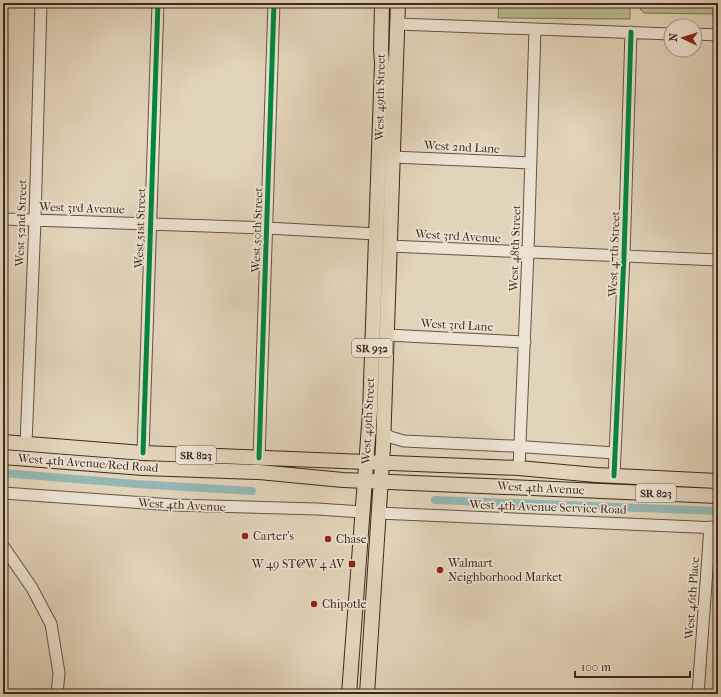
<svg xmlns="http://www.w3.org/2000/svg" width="721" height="697" font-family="'IM FELL French Canon',serif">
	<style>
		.green { fill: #b9bb8c; stroke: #7c7155 }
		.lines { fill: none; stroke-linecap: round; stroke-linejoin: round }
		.canal { stroke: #95b7b4; stroke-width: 8 }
		.minor-casing { stroke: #675245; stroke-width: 13 }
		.major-casing { stroke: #3e271e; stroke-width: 16 }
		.minor { stroke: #ece3d2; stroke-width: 11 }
		.major { stroke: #e2d4ba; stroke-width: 14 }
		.cycleway-casing { stroke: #ece3d2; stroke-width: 8 }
		.cycleway { stroke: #00873e; stroke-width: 5 }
		.poi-dot { fill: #8f2418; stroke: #ece3d2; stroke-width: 1.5 }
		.labels { text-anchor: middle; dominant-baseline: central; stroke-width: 3.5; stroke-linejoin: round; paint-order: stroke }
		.shield { fill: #ece3d2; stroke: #725f54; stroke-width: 1 }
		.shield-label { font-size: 11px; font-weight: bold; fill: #3e271e }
		.street-label { font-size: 12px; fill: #3e271e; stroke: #ece3d2 }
		.poi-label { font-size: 12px; fill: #3e271e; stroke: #ece3d2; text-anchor: start }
	</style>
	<rect width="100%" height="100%" fill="#e2d4ba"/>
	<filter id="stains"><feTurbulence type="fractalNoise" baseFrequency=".005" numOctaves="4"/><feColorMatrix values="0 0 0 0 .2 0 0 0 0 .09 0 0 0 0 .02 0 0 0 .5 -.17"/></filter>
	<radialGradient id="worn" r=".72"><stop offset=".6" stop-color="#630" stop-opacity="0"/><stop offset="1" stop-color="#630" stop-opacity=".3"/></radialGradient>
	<path class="green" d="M499 3H630V19L498 18Z
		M640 3H717L716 14 644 13 640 9Z"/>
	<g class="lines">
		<path class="canal" d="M3 473 136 484 252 491
			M435 500 718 511"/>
		<defs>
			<path id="minor" d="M397 24 671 34
				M695 34 718 35
				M392 157 531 163
				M3 219 267 228 376 234
				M389 246 718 260
				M387 335 525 342
				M383 432 390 437 404 441 512 446 615 453
				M26 444 35 220 41 3
				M143 453 158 3
				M259 458 274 3
				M519 468 528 252 535 29
				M614 476 624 256 631 32
				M3 493 174 505 317 509 362 512
				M378 513 718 528
				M3 546 32 588 51 624 59 673 57 694
				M698 694 710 527"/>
			<path id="major" d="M3 442 143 453 519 468 596 475 718 481
				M3 457 143 468 259 472 343 480 718 496
				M349 694 370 412 382 63 381 50 382 3
				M367 694 383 447 398 3"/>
		</defs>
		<use href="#minor" class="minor-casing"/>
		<use href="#major" class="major-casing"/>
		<use href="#minor" class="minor"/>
		<use href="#major" class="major"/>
		<defs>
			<path id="cycleway" d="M143 453 158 3
				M259 458 274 3
				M614 476 624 256 631 32"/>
		</defs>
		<use href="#cycleway" class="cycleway-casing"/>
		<use href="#cycleway" class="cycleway"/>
	</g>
	<g class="poi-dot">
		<circle cx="245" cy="536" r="4"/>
		<circle cx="328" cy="539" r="4"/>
		<rect x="348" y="560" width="8" height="8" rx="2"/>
		<circle cx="440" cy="570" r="4"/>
		<circle cx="314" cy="604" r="4"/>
	</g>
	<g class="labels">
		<g class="shield">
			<rect x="352" y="339" width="40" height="18" rx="3"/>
			<rect x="176" y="446" width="40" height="18" rx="3"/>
			<rect x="636" y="484" width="40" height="18" rx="3"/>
		</g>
		<g class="shield-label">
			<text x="372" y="348">SR 932</text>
			<text x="196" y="455">SR 823</text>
			<text x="656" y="493">SR 823</text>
		</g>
		<g class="street-label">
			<text transform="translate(380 97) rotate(-89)">West 49th Street</text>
			<text transform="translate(462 147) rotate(3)">West 2nd Lane</text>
			<text transform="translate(82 208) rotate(2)">West 3rd Avenue</text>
			<text transform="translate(21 223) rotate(-88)">West 52nd Street</text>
			<text transform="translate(140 228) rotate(-88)">West 51st Street</text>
			<text transform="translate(257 230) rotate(-88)">West 50th Street</text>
			<text transform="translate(458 236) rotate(3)">West 3rd Avenue</text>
			<text transform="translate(515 248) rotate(-88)">West 48th Street</text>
			<text transform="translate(614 254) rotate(-88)">West 47th Street</text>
			<text transform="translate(457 325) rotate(3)">West 3rd Lane</text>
			<text transform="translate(368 421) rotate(-87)">West 49th Street</text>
			<text transform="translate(88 463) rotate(4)">West 4th Avenue/Red Road</text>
			<text transform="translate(541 488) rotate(3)">West 4th Avenue</text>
			<text transform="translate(182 505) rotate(3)">West 4th Avenue</text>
			<text transform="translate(548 507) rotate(2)">West 4th Avenue Service Road</text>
			<text transform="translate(692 598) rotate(-86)">West 46th Place</text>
		</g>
		<g class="poi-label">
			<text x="253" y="536">Carter's</text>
			<text x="336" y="539">Chase</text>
			<text x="448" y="563">Walmart<tspan x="448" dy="14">Neighborhood Market</tspan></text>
			<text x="344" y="564" text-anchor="end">W 49 ST@W 4 AV</text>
			<text x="322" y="604">Chipotle</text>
		</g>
	</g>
	<rect width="721" height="697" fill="none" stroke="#e2d4ba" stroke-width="16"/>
	<rect x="4" y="4" width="713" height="689" fill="none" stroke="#3e271e" stroke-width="2"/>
	<rect x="8" y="8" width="705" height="681" fill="none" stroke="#3e271e"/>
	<g transform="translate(683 38) rotate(274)"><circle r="19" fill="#ece3d2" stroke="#a6988a"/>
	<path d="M0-3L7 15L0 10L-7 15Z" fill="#8f2418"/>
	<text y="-6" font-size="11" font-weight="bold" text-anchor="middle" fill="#3e271e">N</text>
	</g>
	<path d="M575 671v6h115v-6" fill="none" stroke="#3e271e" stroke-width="2"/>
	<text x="581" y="671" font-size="12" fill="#3e271e" stroke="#ece3d2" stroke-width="3" paint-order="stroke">100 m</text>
	<rect width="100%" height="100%" filter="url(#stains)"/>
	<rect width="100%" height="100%" fill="url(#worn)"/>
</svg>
